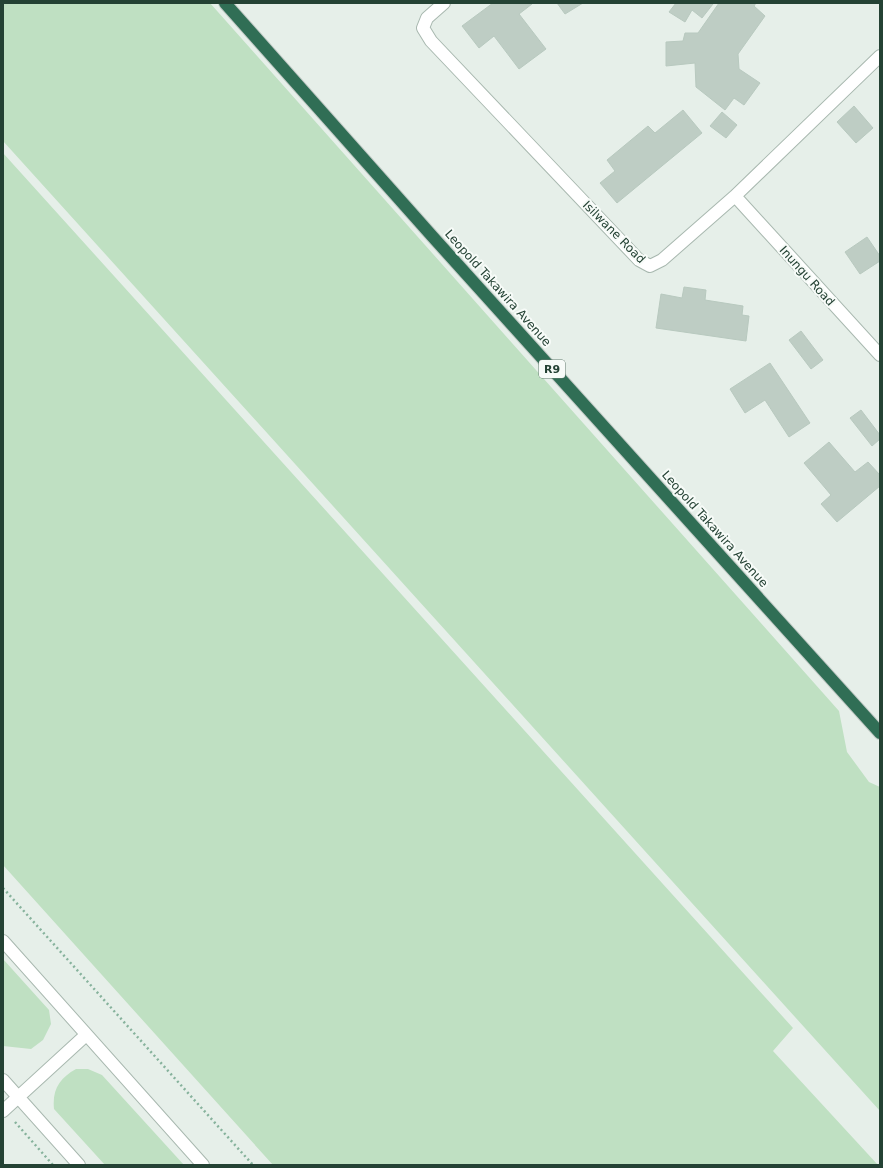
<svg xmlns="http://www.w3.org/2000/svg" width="883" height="1168" font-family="'DejaVu Sans',sans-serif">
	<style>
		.green { fill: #bfe0c2 }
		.building { fill: #becdc4; stroke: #b8c9bf }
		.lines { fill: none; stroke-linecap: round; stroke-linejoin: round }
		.minor-casing { stroke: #a8b8af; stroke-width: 14 }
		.highway-casing { stroke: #c2cac6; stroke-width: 14 }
		.path { stroke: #86b29c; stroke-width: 2.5; stroke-dasharray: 2 3; stroke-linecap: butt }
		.minor { stroke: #fff; stroke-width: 12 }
		.highway { stroke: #306e55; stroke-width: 12 }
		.labels { text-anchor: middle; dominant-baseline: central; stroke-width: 4; stroke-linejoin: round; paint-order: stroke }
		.shield { fill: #f7fbf8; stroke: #637a6f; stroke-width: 1 }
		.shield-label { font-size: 11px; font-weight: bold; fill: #244234 }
		.street-label { font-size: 12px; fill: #244234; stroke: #f7fbf8 }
	</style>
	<rect width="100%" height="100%" fill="#e6efe9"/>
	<path class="green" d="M3 3H210L839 711 847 752 869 782 880 787V1111L3 141Z
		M3 153 793 1028 773 1051 878 1165H273L3 865Z
		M3 959 49 1010 51 1024 43 1040 31 1049 3 1046Z
		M76 1069H88L102 1075 184 1165H105L54 1109C52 1089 60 1078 76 1069Z"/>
	<path class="building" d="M493 3 532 4 519 14 546 49 519 69 494 36 479 48 462 26Z
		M557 3H583L565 14Z
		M676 3H711L713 4 702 18 692 10 685 22 669 12Z
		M719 3H756L754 6 765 16 738 54 739 69 760 83 744 105 734 98 725 110 696 87 695 63 666 66V42L683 41 685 33H698Z
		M854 106 873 128 856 143 837 122Z
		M683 110 702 133 617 203 600 183 615 171 607 160 648 126 655 133Z
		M722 112 737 125 726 138 710 126Z
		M867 237 880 256V261L860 274 845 252Z
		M684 287 706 290 705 300 743 306 742 315 749 316 746 341 656 328 661 294 682 298Z
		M801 331 823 360 811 369 789 340Z
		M770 363 810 423 789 437 765 400 745 413 730 389Z
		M861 410 880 435V439L872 446 850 418Z
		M829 442 855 472 868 462 880 475V486L837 522 821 504 831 495 804 463Z"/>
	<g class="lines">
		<defs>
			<path id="minor" d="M444 3 427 18 423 28 431 41 639 260 650 266 662 260 735 196 880 56
				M735 196 880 355
				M3 941 203 1165
				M3 1080 79 1165
				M3 1111 86 1035"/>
			<path id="highway" d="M225 3 432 236 880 733"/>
		</defs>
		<use href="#minor" class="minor-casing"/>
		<use href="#highway" class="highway-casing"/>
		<path class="path" d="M3 888 253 1165
			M15 1122 53 1165"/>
		<use href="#minor" class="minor"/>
		<use href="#highway" class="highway"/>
	</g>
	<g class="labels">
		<rect class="shield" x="539" y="360" width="26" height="18" rx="3"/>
		<g class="shield-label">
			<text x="552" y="369">R9</text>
		</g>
		<g class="street-label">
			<text transform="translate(614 232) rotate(45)">Isilwane Road</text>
			<text transform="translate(807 276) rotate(48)">Inungu Road</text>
			<text transform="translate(498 288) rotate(48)">Leopold Takawira Avenue</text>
			<text transform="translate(715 529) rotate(48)">Leopold Takawira Avenue</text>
		</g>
	</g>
	<rect width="883" height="1168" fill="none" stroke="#244234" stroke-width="8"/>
</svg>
